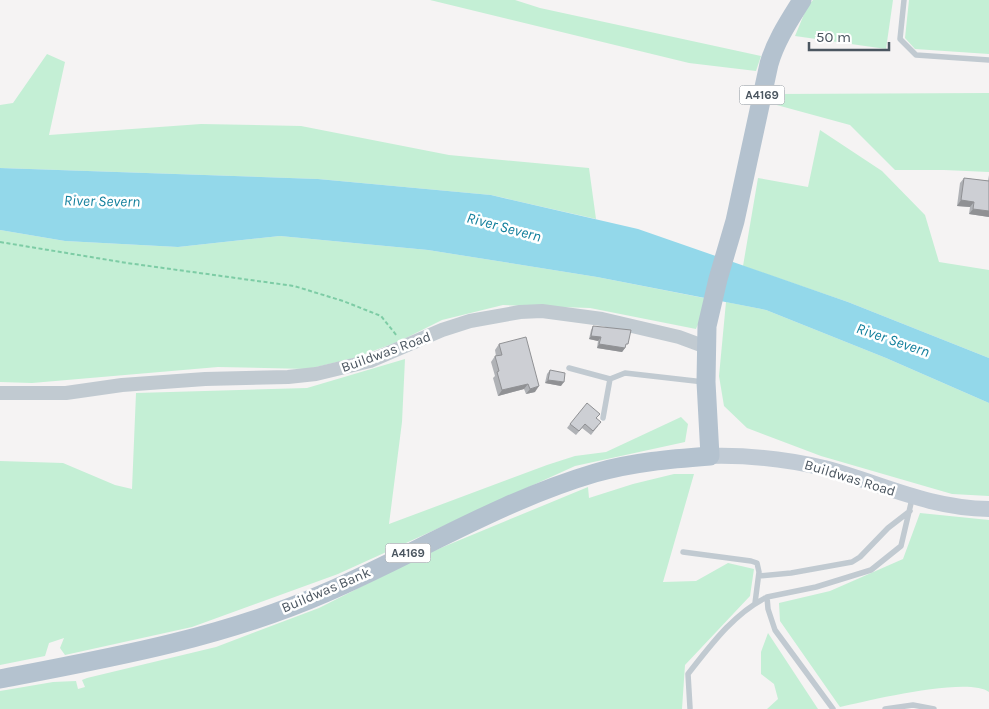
<svg xmlns="http://www.w3.org/2000/svg" width="989" height="709" font-family="Karla,sans-serif">
	<style>
		.green { fill: #c4efd5 }
		.water { fill: #93d8ea }
		.lines { fill: none; stroke-linecap: round; stroke-linejoin: round }
		.path { stroke: #7dcca5; stroke-width: 2; stroke-dasharray: 4 2.5; stroke-linecap: butt }
		.service { stroke: #c1cad1; stroke-width: 5.5 }
		.tertiary { stroke: #c1cad1; stroke-width: 14 }
		.secondary { stroke: #c1cbd5; stroke-width: 16 }
		.primary { stroke: #b4c2cf; stroke-width: 19 }
		.wall { fill: #b0b2b6 }
		.shaded-wall { fill: #909194 }
		.building { fill: #cdcfd4; stroke: #909194 }
		.labels { text-anchor: middle; dominant-baseline: central; stroke-width: 5; stroke-linejoin: round; paint-order: stroke }
		.shield { fill: #fff; stroke: #818990; stroke-width: 1 }
		.shield-label { font-size: 12px; font-weight: bold; fill: #4b5660 }
		.street-label { font-size: 14px; fill: #4b5660; stroke: #fff }
		.water-label { font-size: 15px; font-style: italic; fill: #127f9c; stroke: #fff }
	</style>
	<rect width="100%" height="100%" fill="#f5f3f3"/>
	<path class="green" d="M430 0H515L540 8 761 56 756 71 689 63Z
		M813 0H893L886 49 795 36 807 7Z
		M909 0H989V54L915 49 905 38Z
		M47 54 65 62 49 135 201 124 301 126 449 155 589 168 596 219 491 195 318 179 0 168V105L13 103Z
		M989 93V172L944 170H895L850 125 773 104 776 94Z
		M820 130 882 171 925 215 939 262 989 270V358L848 302 743 266 758 178 808 187Z
		M0 230 65 241 178 247 280 236 428 250 597 277 704 298V309L696 329 590 308 503 305 442 320 400 341 354 358 308 369 218 367 32 383 0 382Z
		M726 302 766 310 886 358 989 403V496L952 494 821 456 747 428 724 406 719 376Z
		M405 359 402 422 389 524 547 465 575 456 606 452 681 417 688 424 685 442 575 466 338 574 192 627 65 655 60 648 64 638 49 643 45 656 0 665V461L63 463 115 485 132 489 136 393 307 388Z
		M674 474H694L663 582 696 581 728 563 754 569 750 596 685 665 682 709H0V691L53 682 76 681 78 689 85 687 82 680 87 678 216 647 319 608 426 554 588 487 589 498 633 484Z
		M920 513 989 520V692C968 676 867 701 840 707L780 621 779 603 830 591 903 559Z
		M768 633 818 709H767L778 699 774 684 761 674V652Z"/>
	<path class="water" d="M0 168 318 179 491 195 638 229 848 302 989 358V403L886 358 766 310 597 277 428 250 280 236 178 247 65 241 0 230Z"/>
	<g class="lines">
		<path class="path" d="M0 242 127 263 294 286 343 301 381 316 397 336"/>
		<path class="service" d="M904 0 900 39 916 55 989 60
			M569 368 610 379
			M603 418 610 379 625 373 704 382
			M683 552 751 561 757 563 759 572 755 603
			M759 576 791 573 852 562 860 557 888 528 910 511
			M690 708 688 674C710 646 734 613 767 597
			M833 709 775 630 768 609 767 597 816 587 871 570 901 546 912 499
			M885 709 913 705 934 709"/>
		<path class="tertiary" d="M0 393H66L122 385 205 379 288 377 316 374 370 361 442 330 470 321 520 312 542 311 602 319 679 337 706 347"/>
		<path class="secondary" d="M710 456C749 455 786 459 824 468 881 483 927 508 989 509"/>
		<path class="primary" d="M0 679C110 658 222 638 325 593 415 554 500 501 595 473 633 462 671 459 710 456L706 382 707 326 718 279 735 221 769 64C776 40 789 21 802 0"/>
	</g>
	<path class="wall" d="M989 175V217L969 214 970 207 957 206 960 183 964 178 988 181Z
		M593 326 625 348 622 352 597 348 598 341 589 339 591 330Z
		M499 344 535 392 526 394 524 389 498 396 493 378 495 376 491 362 495 356H496L495 350Z
		M550 370 561 386 545 383 547 374Z
		M597 418 598 426 591 435 582 428 576 435 567 428 570 424Z"/>
	<path class="shaded-wall" d="M961 200 974 202 970 207 957 206Z
		M973 209 989 211V217L969 214Z
		M591 336 601 337 598 341 589 339Z
		M599 344 625 348 622 352 597 348Z
		M548 380 564 382 561 386 545 383Z
		M528 384 524 389 498 396 502 390Z
		M539 386 535 392 526 394 530 389Z"/>
	<path class="building" d="M964 178 989 181V211L973 209 974 202 961 200Z
		M593 326 631 330 628 344H626L625 348 599 344 601 337 591 336Z
		M526 337 539 386 530 389 528 384 502 390 497 372 499 371 495 356 502 355 499 344Z
		M550 370 565 373 564 382 548 380Z
		M587 403 600 414 596 418 601 422 593 431 585 424 579 431 570 424Z"/>
	<g class="labels">
		<g class="shield">
			<rect x="739.5" y="85.5" width="45" height="19" rx="4"/>
			<rect x="385.5" y="543.5" width="45" height="19" rx="4"/>
		</g>
		<g class="shield-label">
			<text x="762" y="95">A4169</text>
			<text x="408" y="553">A4169</text>
		</g>
		<g class="street-label">
			<text transform="translate(386 352) rotate(-20)">Buildwas Road</text>
			<text transform="translate(850 478) rotate(17)">Buildwas Road</text>
			<text transform="translate(326 590) rotate(-23)">Buildwas Bank</text>
		</g>
		<g class="water-label">
			<text transform="translate(102 201) rotate(1)">River Severn</text>
			<text transform="translate(504 227) rotate(15)">River Severn</text>
			<text transform="translate(893 340) rotate(19)">River Severn</text>
		</g>
	</g>
	<path d="M809 42v8h80v-8" fill="none" stroke="#4b5660" stroke-width="2.5"/>
	<text x="816" y="42" font-size="15" fill="#4b5660" stroke="#ffffff" stroke-width="4" paint-order="stroke">50 m</text>
</svg>
